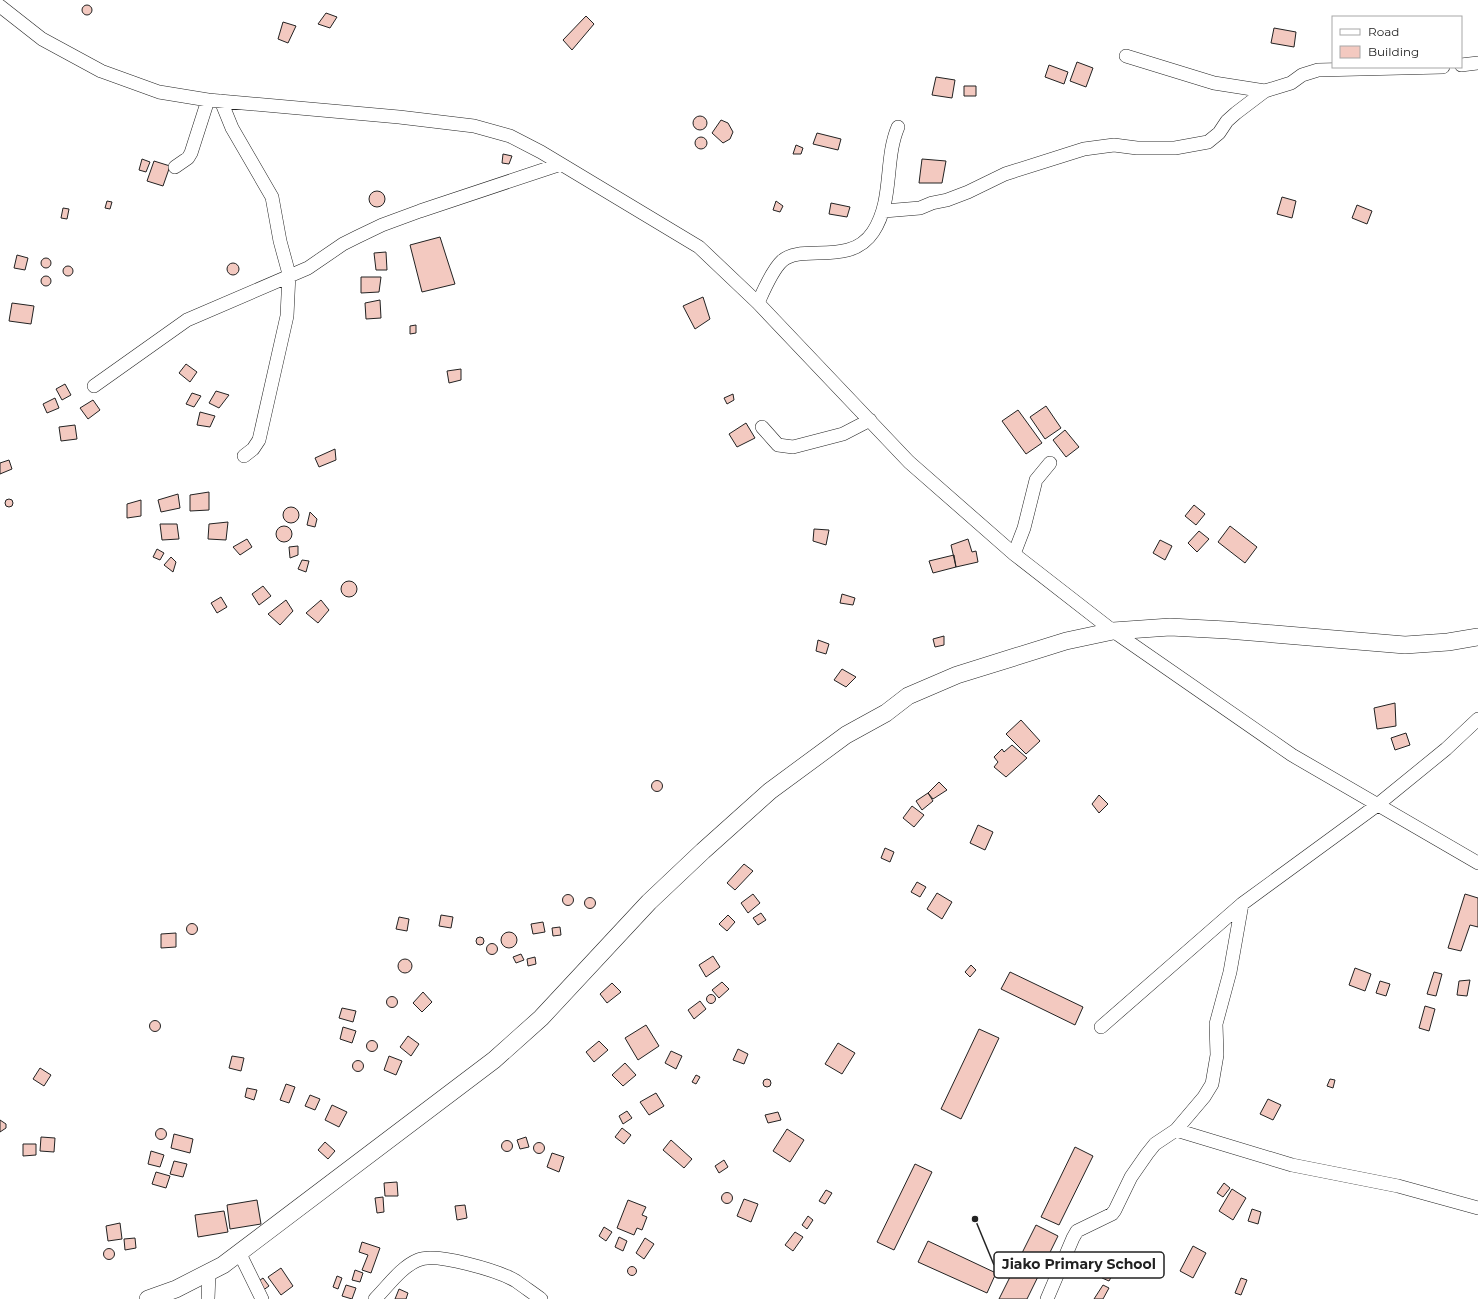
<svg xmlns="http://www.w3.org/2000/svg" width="1478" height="1299" font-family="Montserrat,sans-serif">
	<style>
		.building { fill: #f3c9c0; stroke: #222 }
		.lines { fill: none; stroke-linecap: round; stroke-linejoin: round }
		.minor-casing { stroke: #222; stroke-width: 14 }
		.tertiary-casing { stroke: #222; stroke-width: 18 }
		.minor { stroke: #fff; stroke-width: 13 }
		.tertiary { stroke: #fff; stroke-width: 17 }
		.leader { fill: none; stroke: #222; stroke-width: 1.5 }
		.callout-dot { fill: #222; stroke: #fff; stroke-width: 1.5 }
		.callout { fill: #fff; stroke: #222; stroke-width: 1.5 }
		.callout-label { font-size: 14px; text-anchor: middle; font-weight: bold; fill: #222 }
	</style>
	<rect width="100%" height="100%" fill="#fff"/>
	<path class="building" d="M82 10a5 5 0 1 1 10 0a5 5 0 1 1-10 0Z
		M326 13 337 17 330 28 318 24Z
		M586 16 594 24 572 50 563 40Z
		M283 22 296 26 288 43 278 39Z
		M1274 28 1296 32 1294 47 1271 43Z
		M1077 62 1093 68 1086 87 1070 81Z
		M1049 65 1068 72 1064 84 1045 77Z
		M936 77 955 80 952 98 932 95Z
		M964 86H976V96H964Z
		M693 123a7 7 0 1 1 14 0a7 7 0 1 1-14 0Z
		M721 120 728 123 733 132 730 139 723 143 712 133Z
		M817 133 841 139 838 150 813 144Z
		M695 143a6 6 0 1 1 12 0a6 6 0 1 1-12 0Z
		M796 145 803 148 801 154H793Z
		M503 154 512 156 509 164 502 163Z
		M142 159 150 162 146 172 139 170Z
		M922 159 946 161 942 183H919Z
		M154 161 170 166 163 186 147 181Z
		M369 199a8 8 0 1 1 16 0a8 8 0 1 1-16 0Z
		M1282 197 1296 201 1292 218 1277 214Z
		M107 201 112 202 110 209 105 208Z
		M776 201 783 206 780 212 773 210Z
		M831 203 850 207 847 217 829 214Z
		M1357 205 1372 211 1367 224 1352 218Z
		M63 208 69 209 67 219 61 218Z
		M440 237 455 284 422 292 410 245Z
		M386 252 387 270H376L374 253Z
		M17 255 28 258 25 270 14 268Z
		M41 263a5 5 0 1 1 10 0a5 5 0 1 1-10 0Z
		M227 269a6 6 0 1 1 12 0a6 6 0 1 1-12 0Z
		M63 271a5 5 0 1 1 10 0a5 5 0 1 1-10 0Z
		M41 281a5 5 0 1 1 10 0a5 5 0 1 1-10 0Z
		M361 277H381L379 292 361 293Z
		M703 297 710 319 695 329 683 306Z
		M380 300 381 318 366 319 365 303Z
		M12 303 34 306 31 324 9 321Z
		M416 325V333L410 334V326Z
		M186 364 197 372 190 382 179 373Z
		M461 369V380L449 383 447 371Z
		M65 384 71 395 62 400 56 389Z
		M216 391 229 395 219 408 209 403Z
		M192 393 201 396 194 407 186 404Z
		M733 394 734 400 727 404 724 398Z
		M55 398 59 408 47 413 43 404Z
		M93 400 100 410 88 419 80 408Z
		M1046 406 1061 428 1045 439 1030 417Z
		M1018 410 1042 443 1026 454 1002 421Z
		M200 412 215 416 210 427 197 425Z
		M746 423 755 438 737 447 729 434Z
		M75 425 77 439 61 441 59 427Z
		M1065 430 1079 447 1066 457 1053 440Z
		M335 449 336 460 319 467 315 458Z
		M9 460 12 469 0 474V463Z
		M209 492V510L190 511V495Z
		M178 494 180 508 161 512 158 500Z
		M5 503a4 4 0 1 1 8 0a4 4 0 1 1-8 0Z
		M141 500V516L127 518V504Z
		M1194 505 1205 514 1196 525 1185 516Z
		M283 515a8 8 0 1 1 16 0a8 8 0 1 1-16 0Z
		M310 512 317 519 315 527 307 525Z
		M228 522 226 540 208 539 209 524Z
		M160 524H177L179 539 162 540Z
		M1230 526 1257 547 1245 563 1218 542Z
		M276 534a8 8 0 1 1 16 0a8 8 0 1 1-16 0Z
		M814 529 829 530 826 545 813 541Z
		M1199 531 1209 539 1197 552 1188 543Z
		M247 539 252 547 240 555 233 547Z
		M968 539 972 552 976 551 978 562 956 567 951 545Z
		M1160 540 1172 546 1165 560 1153 553Z
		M298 546V555L290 558 289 547Z
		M157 549 164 553 160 560 153 557Z
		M954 555 956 567 933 573 929 561Z
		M171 557 176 562 173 572 164 565Z
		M302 560 309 561 306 572 298 569Z
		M341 589a8 8 0 1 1 16 0a8 8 0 1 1-16 0Z
		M263 586 271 596 259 605 252 594Z
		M842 594 855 598 853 605 840 603Z
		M221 597 227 607 217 613 211 603Z
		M286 600 293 611 280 625 268 614Z
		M321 600 329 610 318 623 306 613Z
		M944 636V645L935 647 933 639Z
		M818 640 829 644 826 654 816 651Z
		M842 669 856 677 846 687 834 680Z
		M1395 703 1396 726 1377 729 1374 708Z
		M1021 720 1040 741 1026 754 1006 734Z
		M1406 733 1410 745 1395 750 1391 738Z
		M1012 745 1027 758 1006 777 994 767 998 762 994 757 1002 749 1004 752Z
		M651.5 786a5.5 5.5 0 1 1 11 0a5.5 5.5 0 1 1-11 0Z
		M939 782 947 790 933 799 928 793Z
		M928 793 933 801 922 810 916 801Z
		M1099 795 1108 804 1099 813 1092 804Z
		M912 806 924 815 914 827 903 818Z
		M978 825 993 832 985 850 970 843Z
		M885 848 894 852 890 862 881 858Z
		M744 864 753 871 735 890 727 883Z
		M917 882 926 887 920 897 911 892Z
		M937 893 952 902 942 919 927 909Z
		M753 894 760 903 748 913 741 903Z
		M1465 894 1478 898V927L1470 925 1461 951 1448 948Z
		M562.5 900a5.5 5.5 0 1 1 11 0a5.5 5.5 0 1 1-11 0Z
		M584.5 903a5.5 5.5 0 1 1 11 0a5.5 5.5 0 1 1-11 0Z
		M761 913 766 920 758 925 753 918Z
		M441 915 453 917 451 928 439 926Z
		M728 915 735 922 727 931 719 924Z
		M399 917 409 919 407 931 396 929Z
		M543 922 545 932 533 934 531 924Z
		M186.5 929a5.5 5.5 0 1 1 11 0a5.5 5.5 0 1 1-11 0Z
		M560 927 561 935 553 936 552 928Z
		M501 940a8 8 0 1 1 16 0a8 8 0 1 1-16 0Z
		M176 933V947L161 948V934Z
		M476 941a4 4 0 1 1 8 0a4 4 0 1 1-8 0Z
		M486.5 949a5.5 5.5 0 1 1 11 0a5.5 5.5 0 1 1-11 0Z
		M521 954 524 960 516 963 513 957Z
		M713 956 720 967 706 977 699 965Z
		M535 957 536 964 528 966 527 959Z
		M398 966a7 7 0 1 1 14 0a7 7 0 1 1-14 0Z
		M971 965 976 970 970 977 965 972Z
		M1355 968 1371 974 1365 991 1349 985Z
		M1010 972 1083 1007 1075 1025 1001 989Z
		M1434 972 1442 974 1436 996 1427 994Z
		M1470 980 1467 996 1457 995 1459 981Z
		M1380 981 1390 984 1386 996 1376 993Z
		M722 982 729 989 719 998 712 990Z
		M612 983 621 992 607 1003 600 994Z
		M423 992 432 1002 422 1012 413 1003Z
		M706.5 999a4.5 4.5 0 1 1 9 0a4.5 4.5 0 1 1-9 0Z
		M386.5 1002a5.5 5.5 0 1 1 11 0a5.5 5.5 0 1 1-11 0Z
		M700 1001 706 1009 694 1019 688 1010Z
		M1425 1006 1435 1009 1429 1031 1419 1028Z
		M342 1008 356 1011 353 1022 339 1018Z
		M149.5 1026a5.5 5.5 0 1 1 11 0a5.5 5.5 0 1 1-11 0Z
		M646 1025 659 1046 638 1060 625 1038Z
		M343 1027 356 1031 352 1043 340 1039Z
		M979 1029 999 1038 961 1119 941 1109Z
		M408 1036 419 1044 411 1056 400 1047Z
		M366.5 1046a5.5 5.5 0 1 1 11 0a5.5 5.5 0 1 1-11 0Z
		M599 1041 608 1050 594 1062 586 1052Z
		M838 1043 855 1053 842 1074 825 1064Z
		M738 1049 748 1054 744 1064 733 1060Z
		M671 1051 682 1056 676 1069 665 1063Z
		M232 1056 244 1058 241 1071 229 1068Z
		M389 1056 402 1061 396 1075 384 1070Z
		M352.5 1066a5.5 5.5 0 1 1 11 0a5.5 5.5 0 1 1-11 0Z
		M625 1063 636 1075 623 1086 612 1075Z
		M40 1068 51 1075 44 1086 33 1079Z
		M696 1075 700 1077 696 1084 692 1082Z
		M1330 1079 1335 1080 1333 1088 1327 1086Z
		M763 1083a4 4 0 1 1 8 0a4 4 0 1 1-8 0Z
		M286 1084 295 1087 289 1103 280 1100Z
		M247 1088 257 1090 254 1100 245 1097Z
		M656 1093 664 1106 649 1115 640 1102Z
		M310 1095 320 1099 315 1110 305 1106Z
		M1268 1099 1281 1105 1273 1120 1260 1114Z
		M332 1105 347 1112 339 1127 325 1120Z
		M627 1111 632 1118 623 1124 619 1116Z
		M778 1112 781 1120 768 1123 765 1115Z
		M0 1120 6 1124V1128L0 1132Z
		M622 1128 631 1135 624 1144 615 1137Z
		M155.5 1134a5.5 5.5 0 1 1 11 0a5.5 5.5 0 1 1-11 0Z
		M787 1129 804 1140 790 1162 773 1151Z
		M174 1134 193 1139 190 1153 171 1148Z
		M41 1137 55 1138 54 1152 40 1151Z
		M526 1137 529 1147 520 1149 517 1140Z
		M671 1140 692 1159 684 1168 663 1150Z
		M501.5 1146a5.5 5.5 0 1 1 11 0a5.5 5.5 0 1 1-11 0Z
		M325 1142 335 1151 328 1159 318 1150Z
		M533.5 1148a5.5 5.5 0 1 1 11 0a5.5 5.5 0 1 1-11 0Z
		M23 1144H36V1155L23 1156Z
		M1075 1147 1093 1156 1059 1225 1041 1217Z
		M151 1151 164 1155 160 1167 148 1164Z
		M552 1153 564 1157 559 1172 547 1167Z
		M724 1160 728 1167 719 1173 715 1166Z
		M174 1161 187 1164 183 1177 170 1174Z
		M915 1164 932 1172 894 1250 877 1242Z
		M156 1172 170 1176 166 1188 152 1184Z
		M397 1182 398 1196H385L384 1183Z
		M1224 1183 1230 1188 1223 1197 1217 1193Z
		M1232 1189 1246 1198 1233 1220 1219 1211Z
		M826 1190 832 1193 825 1204 819 1201Z
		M721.5 1198a5.5 5.5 0 1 1 11 0a5.5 5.5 0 1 1-11 0Z
		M383 1197 384 1212 377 1213 375 1198Z
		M744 1199 758 1204 751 1222 737 1216Z
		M257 1200 261 1224 230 1229 227 1205Z
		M628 1200 646 1207 642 1215 647 1217 642 1230 637 1228 634 1235 617 1228Z
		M465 1205 467 1218 457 1220 455 1206Z
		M1252 1209 1261 1212 1258 1224 1248 1221Z
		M224 1211 228 1232 198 1237 195 1215Z
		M808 1216 813 1220 807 1229 802 1225Z
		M120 1223 122 1239 108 1241 106 1226Z
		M1036 1225 1058 1236 1027 1299H999Z
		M604 1227 612 1232 606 1241 599 1236Z
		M795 1232 803 1237 793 1251 785 1245Z
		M619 1237 627 1241 623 1251 615 1247Z
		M135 1238 136 1248 125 1250 124 1239Z
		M645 1238 654 1244 644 1259 636 1253Z
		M928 1241 996 1273 987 1293 918 1262Z
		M362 1242 380 1248 371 1273 362 1270 368 1255 359 1252Z
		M1193 1246 1206 1253 1193 1278 1180 1271Z
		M103.5 1254a5.5 5.5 0 1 1 11 0a5.5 5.5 0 1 1-11 0Z
		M1110 1263 1117 1267 1109 1281 1102 1278Z
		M627.5 1271a4.5 4.5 0 1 1 9 0a4.5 4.5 0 1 1-9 0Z
		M281 1268 293 1286 281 1295 268 1277Z
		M355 1270 363 1273 360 1282 352 1280Z
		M337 1276 342 1278 338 1289 333 1287Z
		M263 1278 269 1286 262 1291 256 1283Z
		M1241 1278 1247 1280 1241 1295 1235 1293Z
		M346 1285 356 1288 352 1299 342 1296Z
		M1103 1285 1109 1288 1103 1299H1094Z
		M399 1289 408 1293 406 1299H395Z"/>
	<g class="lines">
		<defs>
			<path id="minor" d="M0 6 42 39 101 71 159 92 208 100 399 117 474 126 510 136 541 152 699 247 758 303 909 462 1014 554 1113 631 1292 755 1478 863
				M1126 56 1214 83 1265 91
				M1461 65 1478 63
				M221 101 232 128 272 197 280 241 289 274 287 316 259 440 253 449 244 456
				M175 167 188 158 191 153 208 100
				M884 211 920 208 932 203 947 200 968 192 1005 174 1084 149 1114 145 1137 148H1175L1208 142 1219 133 1227 121 1236 113 1265 91 1291 83 1302 75 1318 70 1443 67
				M758 303C763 292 772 270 782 261 801 243 850 267 873 232 894 200 884 160 898 127
				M94 386 187 320 308 268 343 244 357 237 382 225 420 211 561 164
				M762 427 778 445 793 447 843 434 870 420
				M1014 554 1024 528 1036 480 1050 463
				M1101 1027 1242 904 1376 806 1446 749 1478 719
				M1176 1130 1292 1165 1398 1186 1478 1208
				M239 1252 262 1299
				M208 1299 209 1273
				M375 1299C388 1286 401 1267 418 1260 436 1252 499 1271 516 1281 524 1287 533 1293 541 1299
				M1047 1299 1073 1238 1077 1231 1112 1214 1115 1210 1131 1177 1147 1154 1155 1144 1176 1130 1204 1097 1212 1084 1217 1055 1216 1024 1230 972 1242 904"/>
			<path id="tertiary" d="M148 1299 176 1289 223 1265 494 1060 541 1018 649 902 703 851 770 791 846 735 886 713 908 696 957 675 1066 641 1113 631 1170 627 1227 630 1405 645 1448 642 1478 637"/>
		</defs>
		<use href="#minor" class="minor-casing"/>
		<use href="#tertiary" class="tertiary-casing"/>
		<use href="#minor" class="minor"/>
		<use href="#tertiary" class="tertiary"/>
	</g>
	<path class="leader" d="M975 1219L994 1265"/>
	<circle class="callout-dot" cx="975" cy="1219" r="4"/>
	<rect class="callout" x="994" y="1252" width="170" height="26" rx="4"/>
	<g class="callout-label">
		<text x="1079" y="1269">Jiako Primary School</text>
	</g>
	<rect x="1332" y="16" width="130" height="52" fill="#ffffff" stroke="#a7a7a7"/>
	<rect x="1340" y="29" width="20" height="6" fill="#ffffff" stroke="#a7a7a7"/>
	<text x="1368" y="36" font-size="12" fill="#222222">Road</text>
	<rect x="1340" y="46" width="20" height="12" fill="#f3c9c0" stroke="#a7a7a7"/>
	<text x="1368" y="56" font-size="12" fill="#222222">Building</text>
</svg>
